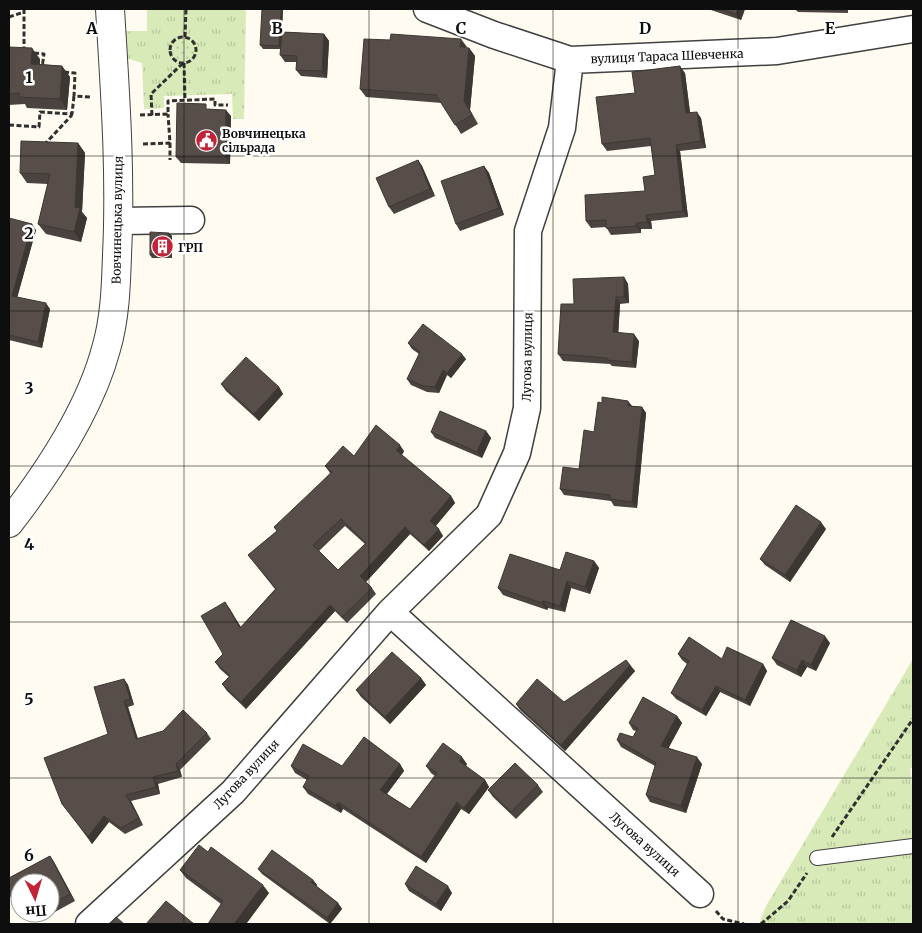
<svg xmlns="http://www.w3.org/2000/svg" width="922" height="933" font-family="Merriweather,serif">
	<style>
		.grass { fill: url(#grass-tufts) }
		.garden { fill: url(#garden-dots) }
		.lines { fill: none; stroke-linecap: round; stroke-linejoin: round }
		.service-casing { stroke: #414141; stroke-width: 16 }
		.minor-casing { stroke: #414141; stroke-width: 29 }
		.tertiary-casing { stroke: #414141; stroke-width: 30 }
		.path { stroke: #303030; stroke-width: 3; stroke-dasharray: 5 2.5; stroke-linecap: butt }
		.service { stroke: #fff; stroke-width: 14 }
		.minor { stroke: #fff; stroke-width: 26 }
		.tertiary { stroke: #fff; stroke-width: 28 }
		.wall { fill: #4b4340; fill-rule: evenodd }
		.shaded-wall { fill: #3d3734 }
		.building { fill: #574e4a; stroke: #3d3734; fill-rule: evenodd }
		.grid { fill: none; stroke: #0e0e0e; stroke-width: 1; stroke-opacity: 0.55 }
		.labels { text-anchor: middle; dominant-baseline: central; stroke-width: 5; stroke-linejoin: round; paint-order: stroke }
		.street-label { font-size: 12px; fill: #0e0e0e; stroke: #fff }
		.poi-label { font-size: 12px; font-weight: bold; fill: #0e0e0e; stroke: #fff; text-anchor: start }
		.grid-label { font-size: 16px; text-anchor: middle; font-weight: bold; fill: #0e0e0e; stroke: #fff; stroke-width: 5; stroke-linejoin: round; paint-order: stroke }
	</style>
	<defs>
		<pattern id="grass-tufts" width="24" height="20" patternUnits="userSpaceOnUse" patternTransform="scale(1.25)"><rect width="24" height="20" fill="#d7eab8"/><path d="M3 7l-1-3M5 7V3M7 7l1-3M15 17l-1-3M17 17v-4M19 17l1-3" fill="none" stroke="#b7c89d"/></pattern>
		<pattern id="garden-dots" width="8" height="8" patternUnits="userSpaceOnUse" patternTransform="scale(1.25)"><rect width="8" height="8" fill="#d7eab8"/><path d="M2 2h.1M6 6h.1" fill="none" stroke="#b7c89d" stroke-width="1.8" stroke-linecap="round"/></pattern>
	</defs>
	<rect width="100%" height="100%" fill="#fffbf0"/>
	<path class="grass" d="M147 9H246L244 119H233L232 94 164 96V108L144 109 142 63 126 58 125 31H147Z
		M913 659V767L910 768 913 794V924H759L766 906Z"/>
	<path class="garden" d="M170 50a13 13 0 1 1 26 0a13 13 0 1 1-26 0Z"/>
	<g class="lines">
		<defs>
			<path id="service" d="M817 858 913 846"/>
			<path id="minor" d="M427 9 494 35 570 60 777 51 913 29
				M119 221 191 220
				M390 612 700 894
				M89 924 233 792 390 612 489 515 517 453 527 408 528 231 562 128 570 60"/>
			<path id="tertiary" d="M9 523C47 474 90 409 106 349 115 319 116 286 117 255 121 173 115 91 110 9"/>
		</defs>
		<use href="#service" class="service-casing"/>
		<use href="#minor" class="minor-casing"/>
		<use href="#tertiary" class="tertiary-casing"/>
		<path class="path" d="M24 9V51
			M9 17 24 12
			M185 37 186 9
			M170 50a13 13 0 1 1 26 0a13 13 0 1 1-26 0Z
			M34 53 44 54 42 68
			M184 63 185 100
			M64 72 75 73 74 96 90 97
			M140 115 168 114V101L215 99V105H228
			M152 115 151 94 183 63
			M9 125 39 127 40 112 72 114 74 96
			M170 143V160
			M143 144 170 143 168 114
			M44 145 72 115
			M832 837 913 719
			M716 911 723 919 744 924
			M761 924 788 901 807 873"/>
		<use href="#service" class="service"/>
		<use href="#minor" class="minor"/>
		<use href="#tertiary" class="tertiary"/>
	</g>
	<path class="wall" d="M283 9 282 32 324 34 329 41 327 78 301 76 296 70 297 62H285L280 55 281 49H263L260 45Z
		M708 9H745L741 20Z
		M795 9H848V13L798 12Z
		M9 47 40 59V64L62 66 70 77 67 110 27 108 25 104 9 105Z
		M467 48H469L475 56 470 110 478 124 461 134 442 103 366 97 360 89Z
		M685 73 690 113 701 118 706 148 680 151 688 217 651 221 652 229H641V233L611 235 606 227 591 228 586 221 645 191 655 175 651 146 607 151 602 144 635 93Z
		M210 109 231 116 230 164 181 163 176 157Z
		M78 143 85 153 82 212 87 218 81 242 46 234 38 224 48 184 27 183 20 173Z
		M418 160 422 166 435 196 394 214 389 207Z
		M484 166 489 173 504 215 460 231 456 224Z
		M9 218 36 230 17 297 50 309 42 348 9 340Z
		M169 233 172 236V258H152L150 255Z
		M624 277 628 284 629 303 620 304 618 333 639 341 636 368 612 366 610 364 563 361 558 354 574 304Z
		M408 343 466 359 451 378 447 375 439 393 427 392 411 385 407 379 419 354 412 349Z
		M221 384 279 387 283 394 259 421 226 391Z
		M632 406 642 407 646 413 637 508 614 506 611 501 564 495 560 489 579 469 594 432Z
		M486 431 491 438 482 458 435 438 431 432Z
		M404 451 402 455 451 496 455 503 436 526 443 536 429 551 410 534 366 582 372 588 376 594 347 623 335 611 246 709 227 691 222 684 229 677 220 669 215 662 223 654 225 602 241 627 275 589 248 555 277 531 330 473 325 466 354 456ZM345 526 365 544 338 570 319 551Z
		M826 529 790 582 765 565 760 559Z
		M594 561 599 568 590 594 571 588 565 612 548 608 547 610 503 595 498 588 560 570Z
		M830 643 816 671 807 667 801 677 777 665 772 658Z
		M678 654 763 664 767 671 750 706 720 692 706 716 676 699 671 693 687 664 682 660Z
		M630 665 635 671 565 751 520 710 516 704 564 702Z
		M421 678 426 685 390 724 361 697 356 690Z
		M124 679 128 685 134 705 128 707 138 739 207 733 211 739 180 770 182 777 158 784 160 794 131 801 143 825 125 834 109 822 92 844 67 810 108 734Z
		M677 716 682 723 668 748 702 764 686 813 650 802 646 795 655 766 621 747 617 740 633 737 636 731 633 730 629 723Z
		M400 764 404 771 387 794 410 809 435 776 431 773 426 766 467 764 466 766 485 780 489 787 469 814 461 809 426 863 343 809 341 813 308 794 303 787 307 780 295 773 291 766H342Z
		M538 785 543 792 516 819 493 797 488 790Z
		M50 856 54 862 75 901 42 919 38 913 25 920 20 914 9 893V878ZM20 883H50V913H20Z
		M258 869 313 880 317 885 316 886 338 903 342 909 330 924 262 874Z
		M180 870 269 893 246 924H208L221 904 186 878Z
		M405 884 452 893 441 911 409 891Z"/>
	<path class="shaded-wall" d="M281 9H283L281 49 279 46Z
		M738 9H745L741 20 736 14Z
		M324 34 329 41 327 78 322 71Z
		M461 39 467 47H460Z
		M32 48 40 59 39 75 31 64Z
		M469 48 475 56 470 110 478 124 464 101Z
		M62 66 70 77 67 110 60 99Z
		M680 66 685 73 691 120 686 113Z
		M226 110 231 116 230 164 225 157Z
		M697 112 701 118 706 148 701 141Z
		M78 143 85 153 82 212 87 218 81 242 74 232Z
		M676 145 680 151 688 217 683 211Z
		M418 160 422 166 435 196 430 189Z
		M484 166 489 173 504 215 499 208Z
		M646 215 651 221 652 229 647 222Z
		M636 223 641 229V233L636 226Z
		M32 224 36 230 16 302 12 296Z
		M169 233 172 236V258L169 254Z
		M624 277 628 284 629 303 624 297Z
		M616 297 620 304 618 339 613 332Z
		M46 303 50 309 42 348 38 342Z
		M634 334 639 341 636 368 632 362Z
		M462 354 466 359 451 378 447 373Z
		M443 370 447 375 439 393 435 387Z
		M279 387 283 394 259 421 254 414Z
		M628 401 633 407 628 406Z
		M642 407 646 413 637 508 632 502Z
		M486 431 491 438 482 458 477 452Z
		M400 445 404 451 401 456 396 450Z
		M451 496 455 503 434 527 430 521Z
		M821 522 826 529 790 582 785 575Z
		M405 527 410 534 365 583 360 576Z
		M439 529 443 536 429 551 424 545Z
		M594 561 599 568 590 594 585 587Z
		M567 581 571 588 565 612 560 606Z
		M543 601 548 608 547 610 542 603Z
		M225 602 230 609 245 635 240 628Z
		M330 605 335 611 246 709 241 702Z
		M825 636 830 643 816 671 811 665Z
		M802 660 807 667 801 677 797 670Z
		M763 664 767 671 750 706 745 700Z
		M630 665 635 671 565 751 561 745Z
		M421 678 426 685 390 724 385 717Z
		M124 679 128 685 134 705 130 699Z
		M716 686 720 692 706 716 702 710Z
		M124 701 128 707 140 746 136 739Z
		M677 716 682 723 666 753 661 746Z
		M462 757 467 764 464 768 459 761Z
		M697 757 702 764 686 813 681 806Z
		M176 764 180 770 182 777 178 771Z
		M400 764 404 771 385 796 380 790Z
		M153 777 158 784 160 794 156 787Z
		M485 780 489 787 469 814 464 808Z
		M126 795 131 801 143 825 139 818Z
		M338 802 343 809 341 813 336 806Z
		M457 802 461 809 426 863 421 857Z
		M104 816 109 822 92 844 88 837Z
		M50 856 54 862 75 901 70 894Z
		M313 880 317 885 315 888 311 882Z
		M263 885 269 893 246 924H234Z
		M448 886 452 893 441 911 436 904Z
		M338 903 342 909 330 924 327 918Z"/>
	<path class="building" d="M262 9H281L279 46 260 45Z
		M722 9H738L736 14Z
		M282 32 324 34 322 71 296 70 297 56 280 55Z
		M391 34 461 39 460 47 469 48 464 101 472 115 455 125 436 95 360 89 364 39 390 40Z
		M9 47 32 48 31 64 62 66 60 99 19 97V93L9 94Z
		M680 66 686 113 697 112 701 141 676 145 683 211 646 215 647 222 636 223V226L606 228V220L586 221 585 195 645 191 643 177 655 175 650 138 602 144 596 97 635 93 632 72Z
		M177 103 206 104V109L226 110 225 157H176Z
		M21 141 78 143 75 207 80 208 74 232 38 224 50 174 20 173Z
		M418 160 430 189 389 207 376 178Z
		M484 166 499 208 456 224 441 181Z
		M9 218 32 224 12 296 46 303 38 342 9 335Z
		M150 232 169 233V254L150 255Z
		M624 277V297H616L613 332 634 334 632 362 607 360V358L558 354 561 304H574L573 279Z
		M423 324 462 354 447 373 443 370 435 387 423 386 407 379 420 352 408 343Z
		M246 357 279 387 254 414 221 384Z
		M602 397 628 401V406L642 407 632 502 610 499V495L560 489 563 467 579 469 584 430 594 432 598 402 602 403Z
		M440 411 486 431 477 452 431 432Z
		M376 425 400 445 396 450 451 496 430 521 439 529 424 545 405 527 360 576 372 588 342 617 330 605 241 702 222 684 230 676 215 662 223 654 201 616 225 602 240 628 276 589 248 555 277 531 274 527 332 472 325 466 343 446 354 456ZM341 519 366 543 338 570 313 545Z
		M796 505 821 522 785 575 760 559Z
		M566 552 594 561 585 587 567 581 560 606 543 601 542 603 498 588 510 554 560 570Z
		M791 620 825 636 811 665 802 660 797 670 772 658Z
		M689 637 722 659 727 647 763 664 745 700 716 686 702 710 671 693 689 661 678 654Z
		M392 652 421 678 385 717 356 690Z
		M626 660 630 665 561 745 516 704 537 679 564 702Z
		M124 679 130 699 124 701 136 739 163 731 183 710 207 733 176 764 178 771 153 777 156 787 126 795 139 818 121 828 104 816 88 837 62 804 44 758 108 734 94 687Z
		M643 697 677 716 661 746 697 757 681 806 646 795 656 763 617 740 620 733 633 737 638 728 629 723Z
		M364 737 400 764 380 790 410 809 437 773 426 766 443 743 462 757 459 761 485 780 464 808 457 802 421 857 338 802 336 806 303 787 309 776 291 766 303 744 342 766Z
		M515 763 538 785 511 812 488 790Z
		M199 845 208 852 211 847 263 885 234 924H208L223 901 180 870Z
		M272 850 313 880 311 882 338 903 327 918 258 869Z
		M50 856 70 894 50 905V883H20V913H21L20 914 9 893V878Z
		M416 866 448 886 436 904 405 884Z
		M166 901 194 924H146Z
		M116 917 124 924H110Z"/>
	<path class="grid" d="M184 9V924M369 9V924M553 9V924M738 9V924M9 156H913M9 311H913M9 466H913M9 622H913M9 778H913"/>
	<defs>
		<symbol id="civic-disc" viewBox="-11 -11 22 22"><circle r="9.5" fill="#c22339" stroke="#fff"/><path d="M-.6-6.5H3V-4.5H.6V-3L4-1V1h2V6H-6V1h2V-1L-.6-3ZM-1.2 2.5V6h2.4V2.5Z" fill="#fff"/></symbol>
		<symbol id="building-disc" viewBox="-11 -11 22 22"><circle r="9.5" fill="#c22339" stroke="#fff"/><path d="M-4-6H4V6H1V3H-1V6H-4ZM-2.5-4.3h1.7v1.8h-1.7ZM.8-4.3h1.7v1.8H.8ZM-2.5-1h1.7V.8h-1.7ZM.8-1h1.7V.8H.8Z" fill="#fff"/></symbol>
	</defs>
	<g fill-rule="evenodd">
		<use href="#civic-disc" x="194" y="128" width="25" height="25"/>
		<use href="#building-disc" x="150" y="234" width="25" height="25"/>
	</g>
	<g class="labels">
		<g class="street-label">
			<text transform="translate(667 56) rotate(-2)">вулиця Тараса Шевченка</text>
			<text transform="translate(117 220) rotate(-89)">Вовчинецька вулиця</text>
			<text transform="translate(527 357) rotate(-89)">Лугова вулиця</text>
			<text transform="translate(246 774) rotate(-47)">Лугова вулиця</text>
			<text transform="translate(645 844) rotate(42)">Лугова вулиця</text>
		</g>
		<g class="poi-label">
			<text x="222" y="133">Вовчинецька<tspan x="222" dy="14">сільрада</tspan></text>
			<text x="178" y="247">ГРП</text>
		</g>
	</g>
	<g class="grid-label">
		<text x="92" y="34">A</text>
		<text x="277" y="34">B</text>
		<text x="461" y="34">C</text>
		<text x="645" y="34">D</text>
		<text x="830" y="34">E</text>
		<text x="29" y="83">1</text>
		<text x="29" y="239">2</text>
		<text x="29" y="394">3</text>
		<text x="29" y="550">4</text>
		<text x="29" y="705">5</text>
		<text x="29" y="861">6</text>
	</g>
	<rect width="922" height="933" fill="none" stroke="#0e0e0e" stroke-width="20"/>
	<g transform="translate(35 898) rotate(175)"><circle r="24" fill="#ffffff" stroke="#9f9f9f"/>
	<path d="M0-4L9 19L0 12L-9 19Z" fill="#c22339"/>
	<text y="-8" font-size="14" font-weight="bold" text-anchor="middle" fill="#0e0e0e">Пн</text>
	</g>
</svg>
